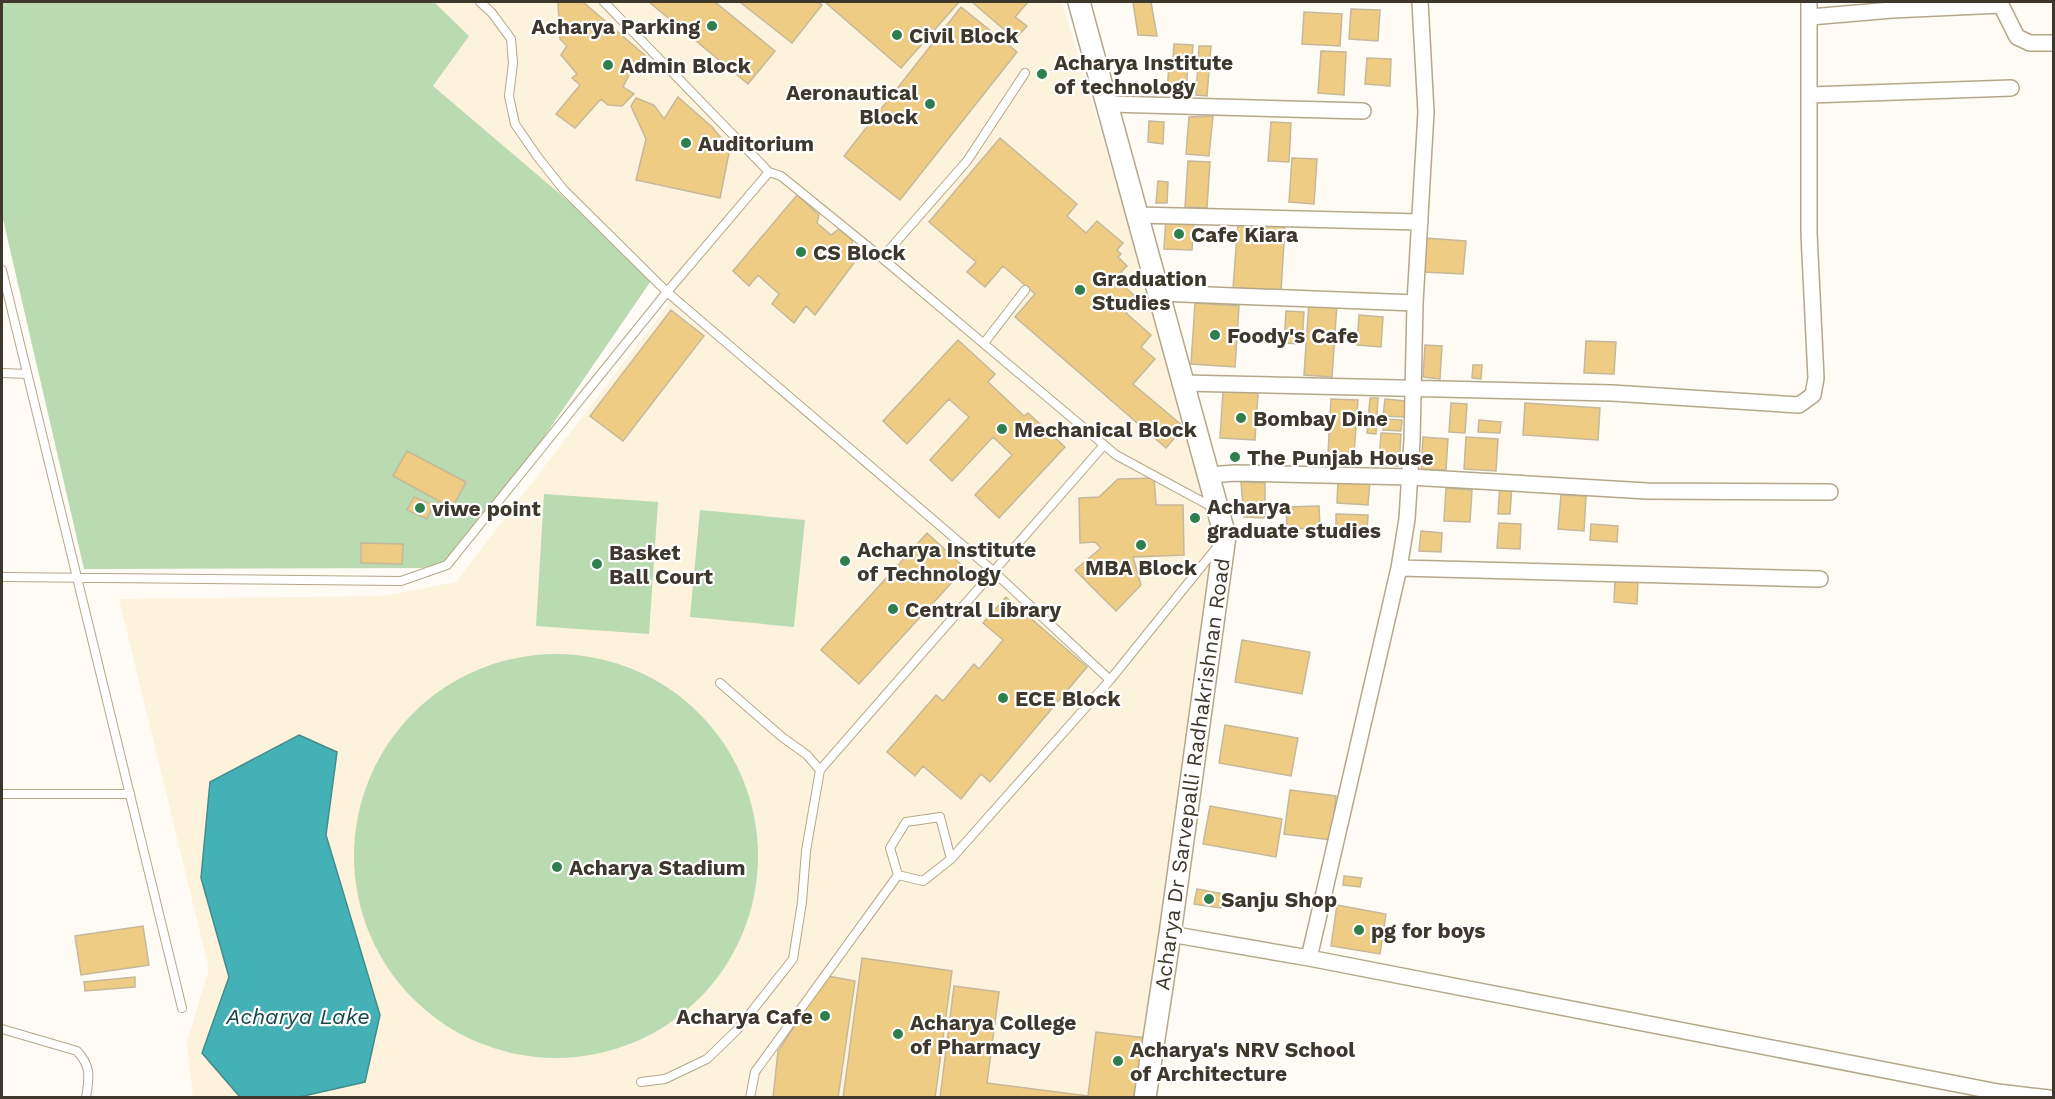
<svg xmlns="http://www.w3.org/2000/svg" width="2055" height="1099" font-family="'Work Sans',sans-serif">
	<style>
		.built { fill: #fdf2db }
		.green { fill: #badab1 }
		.water { fill: #44b1b6; stroke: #428d8d; stroke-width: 1.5 }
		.building { fill: #eecc84; stroke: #c6b89a; stroke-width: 1.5 }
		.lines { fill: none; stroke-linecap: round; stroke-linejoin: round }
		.lane-casing { stroke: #b5a789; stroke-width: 10 }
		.street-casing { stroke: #b5a789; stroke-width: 18 }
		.secondary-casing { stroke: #b5a789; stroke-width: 24 }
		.lane { stroke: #fff; stroke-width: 8 }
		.street { stroke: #fff; stroke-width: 15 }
		.secondary { stroke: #fff; stroke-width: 21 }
		.poi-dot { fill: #2e7e4e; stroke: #fff; stroke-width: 2 }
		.labels { text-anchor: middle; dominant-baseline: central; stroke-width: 4.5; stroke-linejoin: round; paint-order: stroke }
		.poi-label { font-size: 21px; font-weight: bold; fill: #3e382c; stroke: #fff; text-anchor: start }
		.street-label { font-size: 21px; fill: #3e382c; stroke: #fff }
		.water-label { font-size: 22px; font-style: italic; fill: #174749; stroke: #fff }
	</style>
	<rect width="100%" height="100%" fill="#fefbf5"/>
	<path class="built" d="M434 2H1062L1222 540 1139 1097H193L187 1042 209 969 119 599 384 596 456 582 677 293 432 86 469 36Z"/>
	<path class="green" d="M2 2H434L469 36 433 86 655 275 509 488 438 568 84 569 2 215Z
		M544 494 658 502 649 634 536 626Z
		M700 510 805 520 794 627 690 617Z
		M354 856a202 202 0 1 1 404 0a202 202 0 1 1-404 0Z"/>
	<path class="water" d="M299 735 337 752 326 835 380 1015 365 1082 299 1097H240L202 1053 229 977 201 878 210 782Z"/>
	<path class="building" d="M558 2H583L647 57 648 73H630L623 87 634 94 622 106 608 105 601 99 575 128 556 114 580 85 572 78 577 74 561 55 567 46 560 39Z
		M649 2H715L775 51 748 84Z
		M740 2H817L822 5 792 43Z
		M825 2H959L901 68Z
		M972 2H1028L1015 17 1027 26 1015 39Z
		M1133 2H1151L1157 36 1138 35Z
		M961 7 1017 52 900 200 844 156Z
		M1351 9 1380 10 1378 41 1349 39Z
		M1304 12 1342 14 1340 46 1302 44Z
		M1174 44 1193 45 1192 60 1173 58Z
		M1199 46H1211L1207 96 1196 95Z
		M1321 51 1346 52 1344 95 1318 93Z
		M1367 58 1391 59 1390 86 1365 84Z
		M1169 63 1188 64 1186 95 1167 94Z
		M678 97 712 127 730 148 720 198 636 180 646 139 631 106 636 98 654 105 664 119Z
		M1213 116 1209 156 1186 154 1189 117Z
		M1149 121 1164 122 1163 144 1148 142Z
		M1271 122 1291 123 1289 162 1268 161Z
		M1000 138 1077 204 1067 216 1086 233 1097 221 1123 243 1117 250 1121 254 1118 257 1127 266 1121 272 1128 278 1123 285 1138 299 1126 313 1151 335 1141 347 1155 359 1133 384 1184 427 1166 448 1015 317 1035 294 1003 266 985 287 967 272 976 262 929 222Z
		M1292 158 1317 159 1314 204 1289 202Z
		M1188 161 1210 162 1207 208 1185 207Z
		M1158 181 1168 182 1167 203H1156Z
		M797 195 819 215 817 223 831 235 839 229 852 240 854 263 815 315 806 306 794 323 772 304 779 294 758 275 749 286 733 271Z
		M1166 217 1194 219 1192 250 1164 249Z
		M1238 223 1285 227 1281 291 1233 288Z
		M1425 238 1466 241 1463 274 1423 272Z
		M1309 302 1337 304 1332 377 1304 375Z
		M1195 303 1239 306 1235 367 1191 364Z
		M671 310 704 336 623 441 590 416Z
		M1286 311 1304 312 1302 344 1284 343Z
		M1359 315 1383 317 1381 347 1357 345Z
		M958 340 995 374 988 382 1024 416 1028 413 1065 447 999 518 975 495 1012 455 993 437 952 481 930 460 969 417 949 399 907 444 883 421Z
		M1586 341 1616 342 1614 374 1584 373Z
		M1425 345 1442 346 1440 379 1423 377Z
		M1473 365H1482L1481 379 1472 378Z
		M1223 391 1258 393 1255 440 1220 438Z
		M1370 398H1378L1376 434 1367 433Z
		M1331 399 1358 400 1354 455 1328 454Z
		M1385 399 1406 401 1405 417 1383 416Z
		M1451 403 1467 404 1465 433 1449 432Z
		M1525 403 1600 408 1598 440 1523 435Z
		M1384 419 1402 420 1401 431 1383 430Z
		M1479 420 1501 422 1500 433 1478 432Z
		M1381 433 1401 434 1399 466 1379 465Z
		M1423 437 1448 439 1446 470 1421 469Z
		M1466 437 1498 439 1496 471 1464 469Z
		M407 451 466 482 452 508 393 476Z
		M1154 478 1156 505H1183L1184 555 1133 557 1141 585 1116 611 1075 570 1101 548 1095 542 1080 543 1079 498 1099 497 1118 479Z
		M1338 478 1370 480 1368 505 1337 503Z
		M1241 482 1265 483V518L1244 517Z
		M1500 484 1512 485 1510 514H1498Z
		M1446 488 1472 490 1470 522 1444 521Z
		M1561 495 1586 496 1584 531 1558 529Z
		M414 497 433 505 427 519 407 510Z
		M1319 506 1320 528 1287 529 1286 507Z
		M1336 514 1368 515 1367 532 1336 531Z
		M1499 523 1521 524 1520 549 1497 548Z
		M1591 524 1618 526 1617 542 1590 540Z
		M1421 531 1442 533 1441 552 1419 551Z
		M927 533 965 568 859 684 821 650Z
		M361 543 403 544 402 564 361 563Z
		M1615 579 1638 580 1637 604 1614 602Z
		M1006 597 1087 667 990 782 981 774 961 799 923 766 915 776 887 752 936 695 943 701 974 664 979 669 1003 640 983 623Z
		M1242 640 1310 652 1302 694 1235 682Z
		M1225 725 1298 738 1291 776 1219 763Z
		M1290 790 1336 796 1331 840 1284 834Z
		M1210 806 1282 819 1276 857 1203 844Z
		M1344 876 1362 878 1360 887 1343 885Z
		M1197 889 1224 894 1221 908 1194 904Z
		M1197 889 1224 894 1221 908 1194 904Z
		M1337 905 1386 914 1380 954 1331 946Z
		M143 926 149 965 81 975 75 936Z
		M862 958 952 971 935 1098H843Z
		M828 976 855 981 838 1098H773L778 1051Z
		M135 977V987L85 991 84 982Z
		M954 986 999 992 987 1083 1088 1096 1096 1032 1146 1038 1138 1098H940Z"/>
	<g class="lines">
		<defs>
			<path id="lane" d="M480 2 492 13 511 39 513 63 509 96 515 124 537 156 563 189 667 292 993 571 1110 680
				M604 2 769 172
				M882 258 967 161 1025 73
				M2 270 182 1008
				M984 343 1025 290
				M2 373 27 374
				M2 577 401 581 447 565 667 292 769 172 781 176 882 258 1116 455 1214 508
				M720 683 782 737 807 755 820 770
				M2 794H130
				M898 875 890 848 906 822 940 817 951 859
				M2 1029 77 1051C92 1067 89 1078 86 1098
				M641 1082 665 1079 707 1059 737 1030 793 959 802 902 806 851 820 770 1104 445
				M750 1098 755 1072 898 875 923 881 951 859 1110 680 1218 546"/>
			<path id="street" d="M1810 17 1892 10 2001 5 2017 37 2030 43H2054
				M1810 95 2011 88
				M1109 104 1363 111
				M1137 215 1420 222
				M1158 293 1415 303
				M1182 383 1612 393 1799 405 1813 395 1816 378 1809 233V2
				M1209 475 1235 473 1410 477 1647 491 1830 492
				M1399 568 1820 579
				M1170 934 1309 958 1998 1092 2049 1098
				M1309 958 1399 568 1407 519 1412 440 1415 303 1426 112 1420 2"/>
			<path id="secondary" d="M1079 2 1225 536 1170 934 1145 1098"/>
		</defs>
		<use href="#lane" class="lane-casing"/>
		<use href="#street" class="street-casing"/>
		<use href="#secondary" class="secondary-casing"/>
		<use href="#lane" class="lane"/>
		<use href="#street" class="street"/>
		<use href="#secondary" class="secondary"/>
	</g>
	<g class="poi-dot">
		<circle cx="712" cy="26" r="6"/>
		<circle cx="897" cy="35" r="6"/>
		<circle cx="608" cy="65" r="6"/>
		<circle cx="1042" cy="74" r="6"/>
		<circle cx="930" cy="104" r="6"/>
		<circle cx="686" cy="143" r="6"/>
		<circle cx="1179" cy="234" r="6"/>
		<circle cx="801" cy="252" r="6"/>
		<circle cx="1080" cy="290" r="6"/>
		<circle cx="1215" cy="335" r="6"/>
		<circle cx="1241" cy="418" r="6"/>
		<circle cx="1002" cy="429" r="6"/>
		<circle cx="1235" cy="457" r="6"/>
		<circle cx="420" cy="508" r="6"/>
		<circle cx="1195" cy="518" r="6"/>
		<circle cx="1141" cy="545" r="6"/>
		<circle cx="845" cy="561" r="6"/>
		<circle cx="597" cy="564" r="6"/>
		<circle cx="893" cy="609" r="6"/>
		<circle cx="1003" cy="698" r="6"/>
		<circle cx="557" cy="867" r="6"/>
		<circle cx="1209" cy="899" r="6"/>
		<circle cx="1359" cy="930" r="6"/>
		<circle cx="825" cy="1016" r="6"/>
		<circle cx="898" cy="1034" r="6"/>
		<circle cx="1118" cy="1061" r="6"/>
	</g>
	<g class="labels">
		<g class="poi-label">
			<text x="700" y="26" text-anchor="end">Acharya Parking</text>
			<text x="909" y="35">Civil Block</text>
			<text x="1054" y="62">Acharya Institute<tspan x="1054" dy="24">of technology</tspan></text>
			<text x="620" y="65">Admin Block</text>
			<text x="918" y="92" text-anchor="end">Aeronautical<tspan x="918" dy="24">Block</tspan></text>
			<text x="698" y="143">Auditorium</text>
			<text x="1191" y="234">Cafe Kiara</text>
			<text x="813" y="252">CS Block</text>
			<text x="1092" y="278">Graduation<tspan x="1092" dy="24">Studies</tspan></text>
			<text x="1227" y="335">Foody's Cafe</text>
			<text x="1253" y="418">Bombay Dine</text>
			<text x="1014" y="429">Mechanical Block</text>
			<text x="1247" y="457">The Punjab House</text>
			<text x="1207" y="506">Acharya<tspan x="1207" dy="24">graduate studies</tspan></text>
			<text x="432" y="508">viwe point</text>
			<text x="857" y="549">Acharya Institute<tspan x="857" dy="24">of Technology</tspan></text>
			<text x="609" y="552">Basket<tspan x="609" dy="24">Ball Court</tspan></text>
			<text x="1141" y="567" text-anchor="middle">MBA Block</text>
			<text x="905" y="609">Central Library</text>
			<text x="1015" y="698">ECE Block</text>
			<text x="569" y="867">Acharya Stadium</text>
			<text x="1221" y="899">Sanju Shop</text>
			<text x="1371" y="930">pg for boys</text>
			<text x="813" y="1016" text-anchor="end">Acharya Cafe</text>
			<text x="910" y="1022">Acharya College<tspan x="910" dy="24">of Pharmacy</tspan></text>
			<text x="1130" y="1049">Acharya's NRV School<tspan x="1130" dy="24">of Architecture</tspan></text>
		</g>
		<g class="street-label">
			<text transform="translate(1192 774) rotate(-82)">Acharya Dr Sarvepalli Radhakrishnan Road</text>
		</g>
		<g class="water-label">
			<text x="298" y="1016">Acharya Lake</text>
		</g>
	</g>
	<rect width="2055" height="1099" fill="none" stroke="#3e382c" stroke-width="6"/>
</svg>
